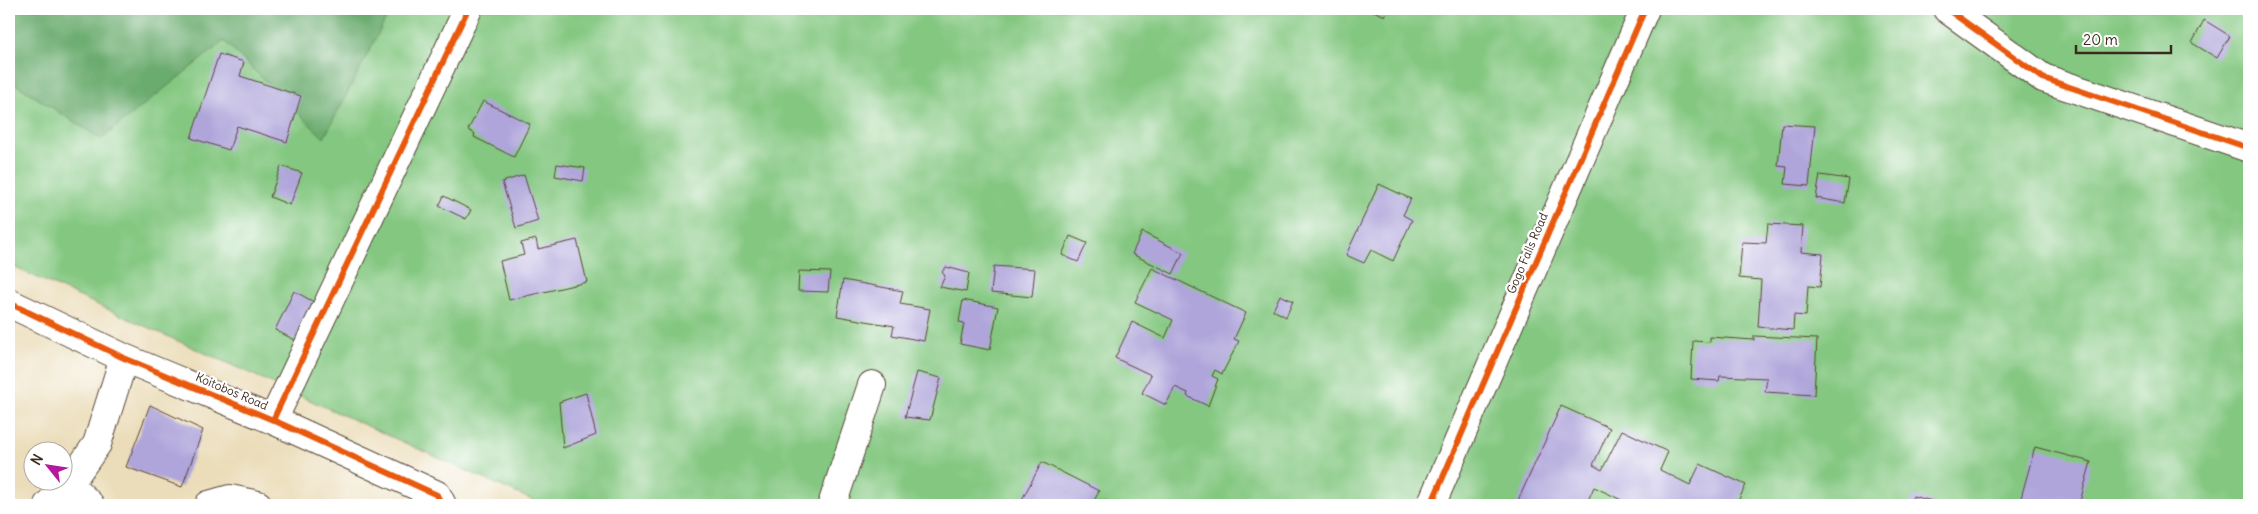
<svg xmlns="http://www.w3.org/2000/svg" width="2258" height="514" font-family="Delius,sans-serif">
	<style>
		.green { fill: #83c780; stroke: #5f784f }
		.forest { fill: #6aac6e; stroke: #526b46 }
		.building { fill: #afa5da }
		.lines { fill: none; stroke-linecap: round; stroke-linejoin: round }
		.minor-casing { stroke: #554535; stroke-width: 30 }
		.minor { stroke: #fff; stroke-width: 28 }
		.cycleway-casing { stroke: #fff; stroke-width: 9 }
		.cycleway { stroke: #e8590c; stroke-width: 6 }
		.labels { text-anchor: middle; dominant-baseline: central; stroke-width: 4.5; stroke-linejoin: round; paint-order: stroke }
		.street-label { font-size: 12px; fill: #3b2a1e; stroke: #fff }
	</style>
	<rect width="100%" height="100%" fill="#fff"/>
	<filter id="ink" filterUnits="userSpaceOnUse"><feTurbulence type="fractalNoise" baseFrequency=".02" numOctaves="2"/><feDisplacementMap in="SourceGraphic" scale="10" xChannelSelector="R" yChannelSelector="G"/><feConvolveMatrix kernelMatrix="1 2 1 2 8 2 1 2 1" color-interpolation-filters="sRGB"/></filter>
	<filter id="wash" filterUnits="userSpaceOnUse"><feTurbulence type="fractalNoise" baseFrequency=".0096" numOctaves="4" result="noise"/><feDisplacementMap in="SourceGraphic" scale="20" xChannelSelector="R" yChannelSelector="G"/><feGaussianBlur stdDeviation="1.12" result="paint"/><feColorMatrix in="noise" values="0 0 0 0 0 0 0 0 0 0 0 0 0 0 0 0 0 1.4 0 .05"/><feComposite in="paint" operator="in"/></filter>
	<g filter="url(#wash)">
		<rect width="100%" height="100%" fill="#ebddb9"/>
		<path class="green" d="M9 9H2249V505H543L9 265Z"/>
		<path class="forest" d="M9 9H391L324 138 224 41 101 139 9 80Z"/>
		<g id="blocks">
			<path class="building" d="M1369 9H1388L1385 16Z
				M2204 20 2230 36 2217 58 2192 43Z
				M219 54 244 62 240 76 301 96 287 142 237 126 229 150 191 138Z
				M483 101 530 124 514 157 474 137 475 134 468 130Z
				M1782 124 1815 126 1809 186 1785 184 1787 167 1778 166Z
				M557 164 585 168 583 181 555 176Z
				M281 166 302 173 290 205 270 197Z
				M524 175 538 221 516 228 502 182Z
				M1820 175 1849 179 1845 203 1816 198Z
				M1379 184 1411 199 1403 215 1412 220 1393 261 1371 250 1364 263 1346 255Z
				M444 196 471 210 466 219 439 206Z
				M1768 224 1803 226 1801 252 1823 254 1820 287 1808 286 1806 316 1794 315 1793 330 1758 327 1761 280 1739 278 1742 242 1766 243Z
				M1142 232 1183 253 1173 274 1132 254Z
				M1070 236 1087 243 1078 262 1062 255Z
				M536 239 538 249 577 240 587 282 509 300 500 261 524 255 521 243Z
				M994 266 1035 269 1032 297 991 293Z
				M946 267 969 273 966 292 940 287 945 276 942 272Z
				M1152 268 1246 313 1234 339 1239 341 1222 374 1215 370 1212 376 1218 379 1208 406 1187 396 1188 393 1175 387 1166 405 1142 393 1151 375 1115 358 1132 322 1165 338 1173 320 1135 302Z
				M799 271 830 272 828 292 798 291Z
				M843 280 903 291 900 304 930 309 924 341 892 335 894 326 837 316Z
				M294 291 314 302 295 340 275 330Z
				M1280 295 1293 301 1286 317 1273 310Z
				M963 300 998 307 990 350 960 344 964 323 959 322Z
				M1754 336 1817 339 1814 395 1765 392 1767 378 1720 376 1719 381 1691 379 1693 341 1710 342V337L1754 340Z
				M917 372 941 378 930 420 905 417Z
				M586 393 596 435 563 448 559 402Z
				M150 405 203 430 182 487 126 467Z
				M1561 406 1610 428 1593 465 1602 470 1622 430 1668 452 1660 470 1690 485 1700 464 1746 485 1736 505H1632L1594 487 1586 505H1516Z
				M2035 447 2091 462 2079 505H2019Z
				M1042 462 1099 491 1092 505H1019Z
				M1913 496 1932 501 1931 505H1910Z"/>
		</g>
	</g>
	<g filter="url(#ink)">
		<use href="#blocks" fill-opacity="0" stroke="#554535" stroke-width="1"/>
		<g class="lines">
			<defs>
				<path id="minor" d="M1947 9 2043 78 2249 148
					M9 303 124 358 273 420 437 495 442 505
					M273 420 468 9
					M48 505 69 484
					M90 505 69 484 97 444 124 358
					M209 505 230 499 258 505
					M832 505 872 385
					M1431 505 1645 9"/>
			</defs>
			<use href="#minor" class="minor-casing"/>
			<use href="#minor" class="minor"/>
			<defs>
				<path id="cycleway" d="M1947 9 2043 78 2249 148
					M9 303 124 358 273 420 437 495 442 505
					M273 420 468 9
					M1431 505 1645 9"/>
			</defs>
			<use href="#cycleway" class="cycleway-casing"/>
			<use href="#cycleway" class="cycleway"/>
		</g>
	</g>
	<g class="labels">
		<g class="street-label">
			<text transform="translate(1527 253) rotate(-67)">Gogo Falls Road</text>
			<text transform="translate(232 391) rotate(23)">Koitobos Road</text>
		</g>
	</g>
	<rect width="2258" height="514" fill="none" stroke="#fff" stroke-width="30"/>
	<g transform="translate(48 466) rotate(300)"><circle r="24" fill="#ffffff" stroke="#b1aaa5"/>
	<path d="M0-4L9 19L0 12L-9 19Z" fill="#b5179e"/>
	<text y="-8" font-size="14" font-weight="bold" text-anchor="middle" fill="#3b2a1e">N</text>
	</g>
	<path d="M2076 45v8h95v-8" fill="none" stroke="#3b2a1e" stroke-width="2.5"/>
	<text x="2083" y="45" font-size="15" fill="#3b2a1e" stroke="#ffffff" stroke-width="4" paint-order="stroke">20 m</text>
</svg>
